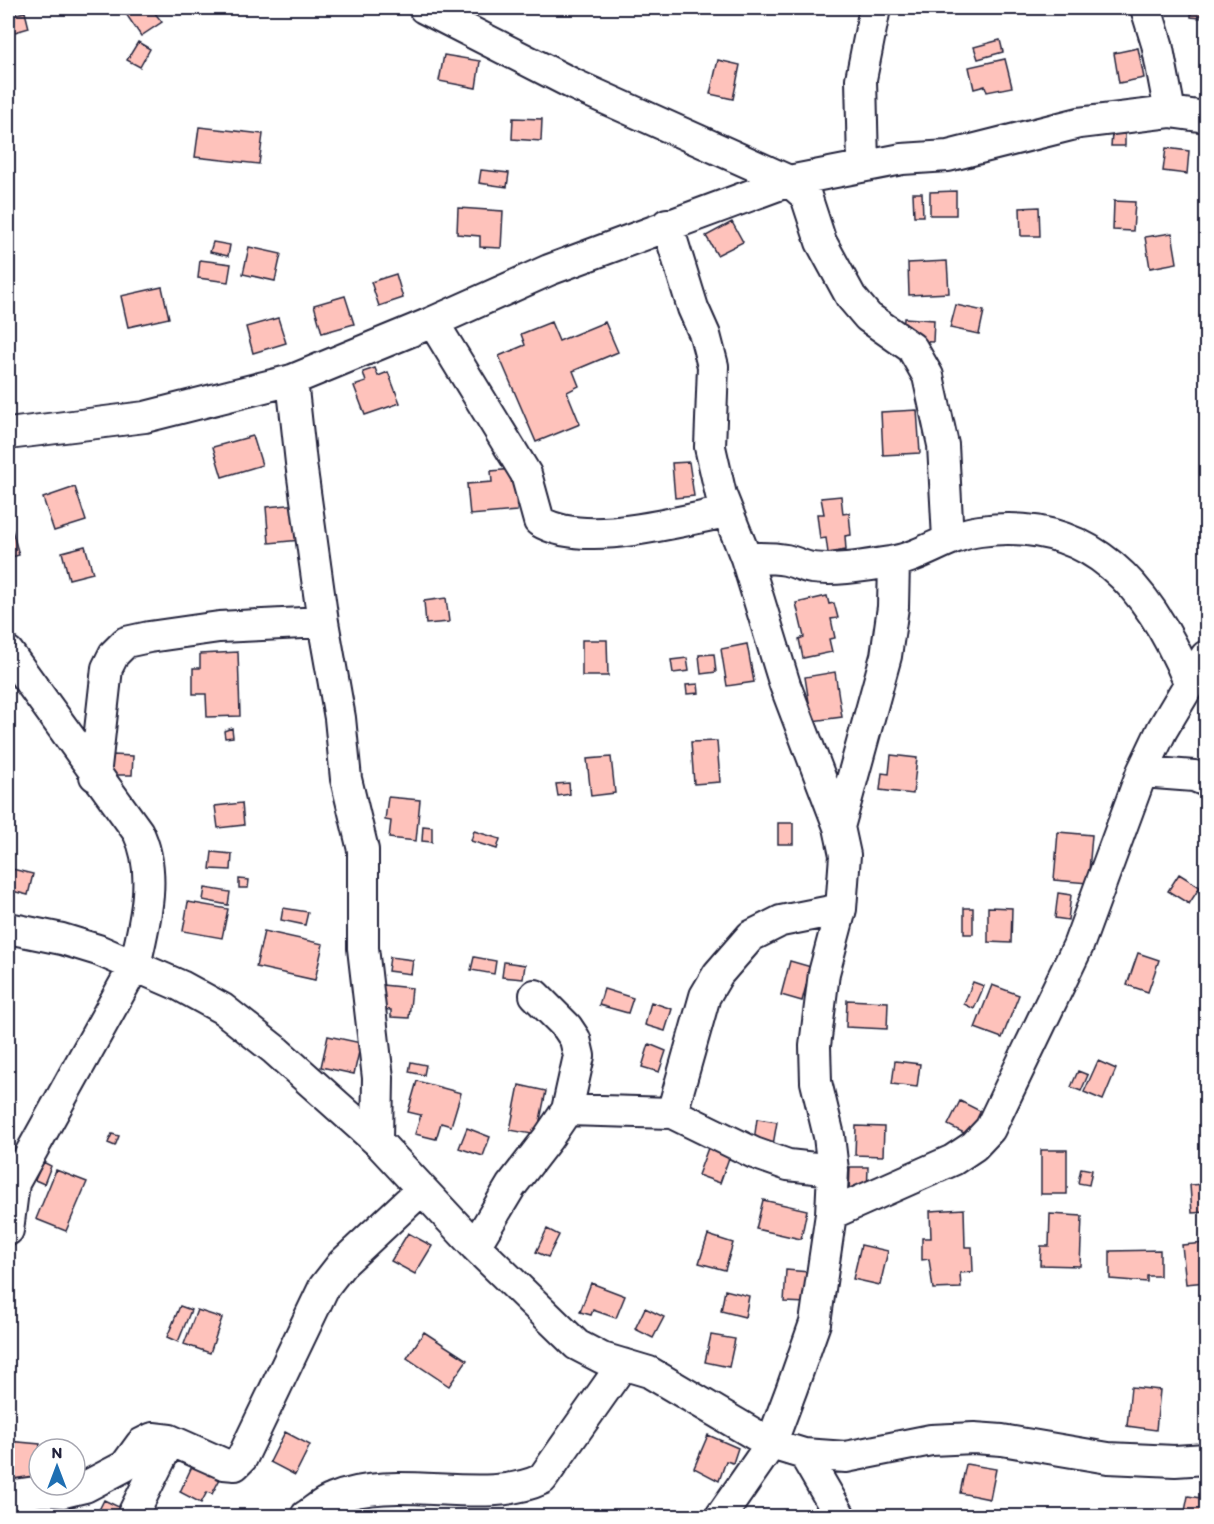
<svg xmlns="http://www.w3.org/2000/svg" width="1214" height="1524" font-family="Itim,sans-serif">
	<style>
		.building { fill: #fec2bb; stroke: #22223b; stroke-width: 1.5 }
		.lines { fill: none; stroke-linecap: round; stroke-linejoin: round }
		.minor-casing { stroke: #22223b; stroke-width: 34 }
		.minor { stroke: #fff; stroke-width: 30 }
	</style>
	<rect width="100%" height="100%" fill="#fff"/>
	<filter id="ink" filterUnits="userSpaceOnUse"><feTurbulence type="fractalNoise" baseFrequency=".0167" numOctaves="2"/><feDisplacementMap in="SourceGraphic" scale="12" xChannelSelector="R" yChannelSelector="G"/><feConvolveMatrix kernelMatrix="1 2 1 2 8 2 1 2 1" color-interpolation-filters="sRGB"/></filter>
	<g filter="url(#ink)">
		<path class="building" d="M122 8H151L162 22 141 36Z
			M1188 8H1201L1200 18 1191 17V11H1188Z
			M25 12 29 28 8 34V16Z
			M1000 40 1003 52 978 59 974 47Z
			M138 42 150 49 140 67 127 60Z
			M1138 48 1144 78 1119 83 1114 53Z
			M444 55 480 61 476 88 439 81Z
			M1005 59 1012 87 987 92 985 86 974 89 969 67Z
			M718 60 740 65 733 99 710 94Z
			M513 118 542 119 541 141 512 139Z
			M199 127 263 134 259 164 195 157Z
			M1112 134H1125V146H1111Z
			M1166 148 1189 151 1187 174 1163 171Z
			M481 170 509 173 507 187 479 183Z
			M956 191V215H930V192Z
			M913 193H922L923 216H914Z
			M1114 201 1135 202 1133 231 1113 230Z
			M1039 207 1040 236H1021L1020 208Z
			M458 208 503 211 501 248 480 247V236L457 234Z
			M732 222 743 242 717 255 706 236Z
			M1172 233 1177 263 1150 268 1145 237Z
			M213 242 230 245 228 256 210 252Z
			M249 247 281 254 275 281 243 274Z
			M200 260 231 264 228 282 198 278Z
			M947 261 949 293 909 295 908 263Z
			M396 274 403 298 379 306 371 282Z
			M162 287 169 318 128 327 121 296Z
			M345 296 354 324 322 333 314 305Z
			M956 305 984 311 979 334 950 328Z
			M278 318 286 343 253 353 246 327Z
			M904 318 934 320 933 342 903 341Z
			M551 322 559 341 605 322 618 352 573 371 579 386 567 392 580 424 536 442 499 356 525 345 521 334Z
			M375 368 378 376 388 372 400 403 365 415 354 386 366 382 363 372Z
			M917 410 920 453 883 455 881 412Z
			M253 436 262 465 222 477 213 447Z
			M689 462 694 496 675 498 672 463Z
			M514 469 517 511 470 515 467 484 492 482 491 471Z
			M75 487 86 521 54 531 43 498Z
			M841 496 843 514 849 513 851 535 845 536 846 550 828 553 826 538 820 539 817 514H824L821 498Z
			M299 504 301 540 269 543 266 507Z
			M12 530 19 555 8 558V531Z
			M85 546 93 573 69 579 62 552Z
			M827 596 829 604 834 603 838 618 831 619 835 638 829 639 832 652 803 658 799 639 804 637 796 603Z
			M446 598 449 622 426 624 424 601Z
			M582 640H607L608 676H582Z
			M747 644 754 682 727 686 721 649Z
			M238 652 240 716 207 717 206 694H193V668H200V654Z
			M714 654 716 672 701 674 699 655Z
			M687 658 689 671 673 673 671 660Z
			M835 672 842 717 812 721 805 677Z
			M698 684 699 693 687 694 686 685Z
			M232 728 233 737 225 738 224 731Z
			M717 741 720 782 694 784 691 742Z
			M112 755 133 756 132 775H112Z
			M891 755 917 758 913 794 880 790 882 773 889 774Z
			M611 757 615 793 591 796 587 759Z
			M569 783 570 794 558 796 556 784Z
			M388 797 420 800 416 841 389 838 391 821 385 820Z
			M242 803 244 825 218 828 215 806Z
			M778 823H793V844H778Z
			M423 826 432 827V842L422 841Z
			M474 831 500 839 497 849 471 841Z
			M1058 832 1092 835 1088 883 1054 880Z
			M212 852 232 854 231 870 210 869Z
			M8 868 33 874 28 895 8 890Z
			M1179 874 1200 887 1189 904 1168 891Z
			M239 879 249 880 248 888H239Z
			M205 888 230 892 228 905 203 900Z
			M1058 893 1071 895 1068 920 1055 918Z
			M188 902 228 909 222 938 183 931Z
			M988 907 1012 908 1011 943 988 942Z
			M283 908 308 912 305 925 281 920Z
			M964 908H973V934H964Z
			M264 931 323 944 315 980 256 967Z
			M1138 953 1159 960 1148 992 1127 985Z
			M390 957 413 960 411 974 388 971Z
			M474 957 496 961 494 974 471 970Z
			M790 961 811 967 802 1001 781 995Z
			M504 962 525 965 523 979 502 977Z
			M973 982 984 986 974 1009 964 1004Z
			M382 985 412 988 409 1018 391 1017V1010L379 1009Z
			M992 985 1019 995 1002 1038 975 1028Z
			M604 989 633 998 628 1013 599 1005Z
			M847 1000 888 1002 887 1029 846 1027Z
			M651 1002 672 1009 665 1031 645 1025Z
			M328 1036 361 1043 354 1074 321 1067Z
			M649 1044 666 1051 659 1072 642 1067Z
			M895 1061 920 1064 917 1087 892 1084Z
			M1098 1061 1116 1069 1103 1100 1084 1092Z
			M411 1062 426 1065 424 1075 409 1072Z
			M1078 1071 1088 1075 1081 1091 1071 1087Z
			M417 1081 461 1093 451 1126 441 1123 436 1139 415 1134 421 1115 408 1112Z
			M519 1085 546 1091 537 1135 510 1130Z
			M960 1101 988 1115 976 1139 948 1125Z
			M757 1119 777 1122 772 1151 753 1148Z
			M856 1126 884 1127 883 1156 855 1155Z
			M467 1128 490 1137 483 1156 459 1148Z
			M112 1134 119 1136 115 1146 108 1143Z
			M708 1148 730 1155 720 1183 698 1175Z
			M1041 1150H1067V1194H1041Z
			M43 1162 51 1166 44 1184 35 1180Z
			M850 1167H868L867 1196 849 1195Z
			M1081 1168 1092 1170 1089 1185 1078 1183Z
			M56 1170 87 1182 66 1231 36 1219Z
			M1206 1184V1212L1192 1213 1190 1185Z
			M763 1200 807 1210 801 1239 756 1229Z
			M964 1209 965 1247H972L973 1272 960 1273 961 1288 933 1289 929 1259 922 1260V1238H931L930 1211Z
			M1050 1214 1082 1216 1080 1266 1040 1265 1041 1246H1049Z
			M547 1229 559 1235 548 1257 536 1252Z
			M408 1233 432 1246 415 1274 391 1261Z
			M708 1235 733 1243 725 1270 699 1263Z
			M1206 1243V1282L1186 1284 1182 1245Z
			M861 1245 888 1251 880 1285 853 1279Z
			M1160 1250V1276H1147V1282L1110 1279V1251Z
			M786 1270 809 1272 808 1303 784 1302Z
			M591 1283 625 1296 616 1318 593 1310 591 1315 580 1312Z
			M725 1290 749 1296 745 1317 721 1311Z
			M180 1306 191 1310 178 1342 167 1337Z
			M645 1308 664 1317 653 1338 635 1329Z
			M197 1310 222 1318 210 1353 184 1344Z
			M424 1332 467 1360 449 1386 407 1358Z
			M711 1335 735 1339 729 1367 705 1362Z
			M1131 1387 1160 1390 1156 1430 1127 1426Z
			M285 1432 310 1445 295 1475 270 1462Z
			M708 1435 738 1448 733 1463 726 1461 719 1481 694 1468Z
			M8 1441 40 1444 36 1485 8 1481Z
			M194 1462 222 1475 212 1494 207 1492 201 1503 180 1492Z
			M966 1464 996 1469 990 1499 960 1493Z
			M1188 1496 1206 1499V1516H1184Z
			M104 1500 123 1509 120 1516H96Z"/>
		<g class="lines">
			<defs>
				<path id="minor" d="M424 8 575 85 789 181 806 196 821 242 851 297 868 317 912 348 928 376 943 445 948 539
					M1146 8 1157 44 1170 112
					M863 165 861 79 875 8
					M667 224 693 308 705 335 713 366 710 447 721 495 746 558 785 685 839 827 845 855 841 909 824 973 815 1046 816 1082 829 1136 833 1170 831 1214
					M433 322 526 474 539 521C584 549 677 521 727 512
					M292 380 301 463 323 622 340 718 346 779 363 850V948L378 1078 377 1141
					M8 434 145 417 292 380 433 322 549 270 789 181 902 159 948 156 1079 123 1170 112 1206 117
					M746 558C760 558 772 557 786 560 795 562 804 567 812 568 838 571 864 566 890 562 921 558 948 535 980 531 1091 516 1150 588 1189 682
					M8 652 138 832C158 872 145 923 135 965L14 1183 8 1230
					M1142 772 1194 776 1206 781
					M95 776 107 668 114 654 126 642 149 637 219 627 323 622
					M839 827 886 656 893 607 894 562
					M8 928 62 939 98 950 181 986 223 1009 275 1050 377 1141 475 1246 577 1345 602 1358 649 1372 771 1444 804 1454 846 1457 931 1440 974 1438 1002 1440 1108 1458 1175 1461 1206 1459
					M567 1110 672 1113 754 1153 788 1165 833 1170
					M672 1113 705 996 718 974 751 936 781 921 841 909
					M475 1246 511 1186 548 1138 567 1110 579 1056 575 1039 567 1027 535 995
					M804 1454 840 1516
					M8 1496 42 1491 64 1492 85 1487 125 1466 141 1444 153 1438 170 1440 224 1464 235 1465 242 1458 324 1287 342 1264 421 1190
					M132 1516 170 1440
					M306 1516C314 1511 323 1502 333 1499 396 1472 483 1507 542 1479L623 1364
					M721 1516 771 1444 792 1388 815 1323 831 1214 953 1160 974 1146 990 1129 1078 946 1142 772 1162 730 1206 656"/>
			</defs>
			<use href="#minor" class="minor-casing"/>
			<use href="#minor" class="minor"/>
		</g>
	</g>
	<rect width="1214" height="1524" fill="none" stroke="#fff" stroke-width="30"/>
	<rect x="15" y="15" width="1184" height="1494" fill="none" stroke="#22223b" stroke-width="2" filter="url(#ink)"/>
	<g transform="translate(57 1467)"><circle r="28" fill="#ffffff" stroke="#a7a7b1" stroke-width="1.5"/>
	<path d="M0-4.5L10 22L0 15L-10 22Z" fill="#1f6fb2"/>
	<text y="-9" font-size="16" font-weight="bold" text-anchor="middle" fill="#22223b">N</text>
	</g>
</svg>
